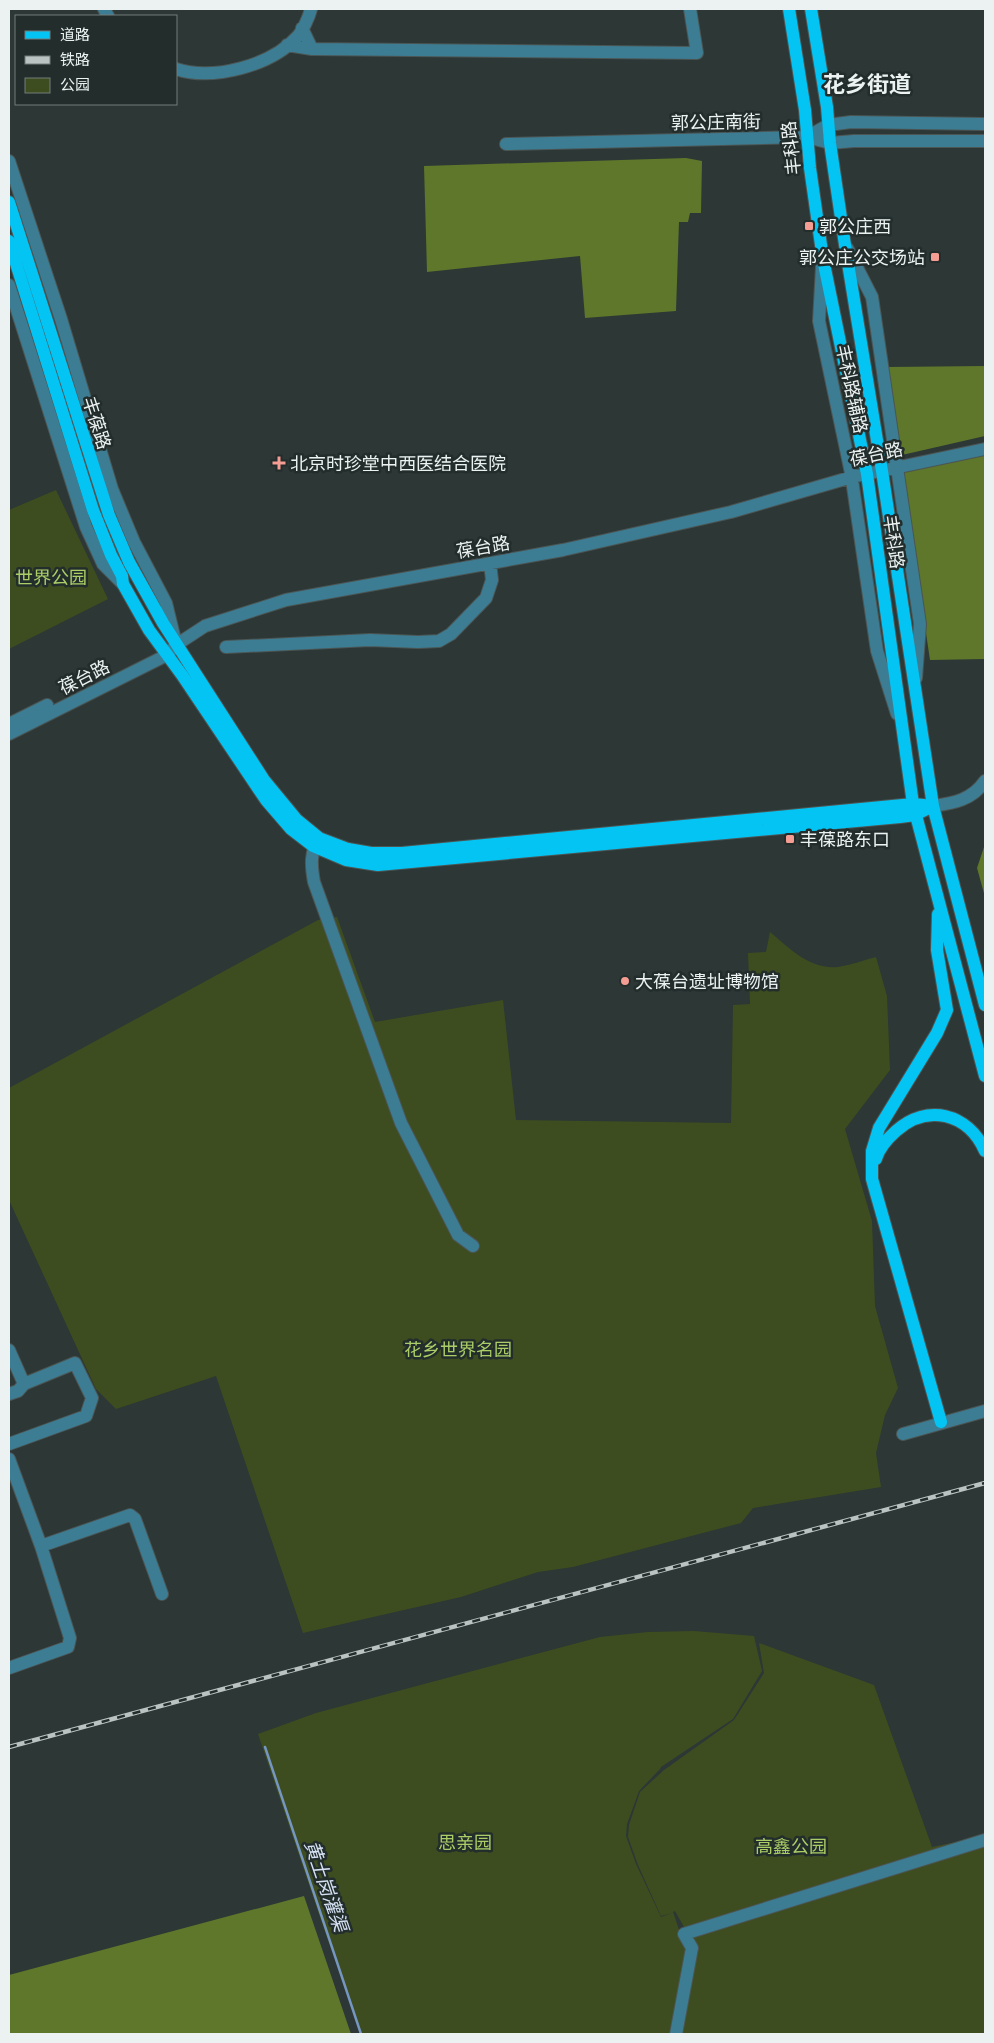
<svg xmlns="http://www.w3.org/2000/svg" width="994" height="2043" font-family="Inter,'Noto Sans SC',sans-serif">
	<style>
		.green { fill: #3e4d1f }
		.forest { fill: #5e772a }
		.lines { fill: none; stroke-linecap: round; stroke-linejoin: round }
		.stream { stroke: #7596c0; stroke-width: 2.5 }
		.minor-casing { stroke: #4b5554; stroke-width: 14 }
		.major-casing { stroke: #4b5554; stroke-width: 14 }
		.minor { stroke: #3c7d94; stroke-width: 12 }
		.major { stroke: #04c4f3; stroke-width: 12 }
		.rail-casing { stroke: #bbc3c2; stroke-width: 4.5 }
		.rail { stroke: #222d2c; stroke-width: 2.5; stroke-dasharray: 8; stroke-linecap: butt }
		.poi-dot { fill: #f59c93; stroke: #222d2c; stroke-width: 2 }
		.labels { text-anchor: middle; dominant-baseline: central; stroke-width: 5; stroke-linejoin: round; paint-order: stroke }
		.street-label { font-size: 18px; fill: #ebf2f1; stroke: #222d2c }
		.poi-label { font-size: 18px; fill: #ebf2f1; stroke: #222d2c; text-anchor: start }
		.park-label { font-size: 18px; fill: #aacd66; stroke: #222d2c }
		.water-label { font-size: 19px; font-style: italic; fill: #d5e1f3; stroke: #222d2c }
		.district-label { font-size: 22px; font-weight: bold; fill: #ebf2f1; stroke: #222d2c }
	</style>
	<rect width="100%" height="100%" fill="#2c3736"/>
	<path class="green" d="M56 490 108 599 9 649V510Z
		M337 917 375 1022 503 1000 516 1120 731 1123 733 1005 750 1004 748 953 766 952 770 932C789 948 810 970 838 967 851 965 864 960 876 957L887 996 890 1070 845 1129 872 1221 875 1306 898 1388 885 1415 876 1453 881 1487 753 1508 741 1523 573 1567 538 1572 461 1597 303 1633 216 1376 116 1409 96 1389 9 1200V1088L318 920Z
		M694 1631 754 1636 762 1671 733 1719 661 1767 660 1769 661 1768 639 1791 627 1824 626 1836 636 1864 661 1917 672 1913 661 1916 638 1865 628 1837 629 1825 640 1792 664 1770 734 1720 764 1673 759 1643 874 1685 932 1847 985 1836V2034H680L697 1950 675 1911 673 1912 686 1950 673 2034H362L324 1929 258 1734 316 1713 600 1637 648 1632Z"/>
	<path class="forest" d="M686 158 702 161 701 213H690L688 222H679L676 311 585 318 580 256 427 272 424 166Z
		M985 366V436L902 455 887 367Z
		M985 454V659L930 660 902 472Z
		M985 844V897L977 868Z
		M304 1896 351 2034H9V1975Z"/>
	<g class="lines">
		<path class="stream" d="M265 1747 361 2034"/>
		<defs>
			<path id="minor" d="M104 9 108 16
				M287 45 312 49 302 28
				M312 49 697 53 690 9
				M176 69C213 81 271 66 298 36 303 30 309 17 311 9
				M807 137 828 125 851 122 985 124
				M506 144 807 137 830 143 854 141H985
				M9 161 61 319 112 489 134 542 166 603 175 640
				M847 248 872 297 920 624 916 678
				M822 267 819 321 851 473 877 651 897 714
				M9 285 86 527 103 564 123 584
				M226 647 370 640 418 642 439 641 451 634 486 598 492 580 490 563
				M9 724 47 705
				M9 734 167 655 176 645 205 626 286 600 563 550 731 512 852 477 985 449
				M933 806C954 803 972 800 985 781
				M319 838C310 852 311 866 314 882L401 1123 458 1235 473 1246
				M9 1350 24 1384 18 1391 9 1394
				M903 1434 985 1411
				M9 1444 86 1416 92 1398 75 1363 24 1384
				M9 1459 41 1546 70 1638 68 1647 9 1668
				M41 1546 130 1515 135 1519 162 1594
				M676 2034 692 1948 684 1934 985 1840"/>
			<path id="major" d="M789 9 805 110 810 168 823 259 867 474 913 804 985 1076
				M811 9 827 107 830 143 845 245 882 471 933 806 985 1005
				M9 202 109 515 129 562 163 623 264 780 297 820 319 838 348 849 371 853H402L913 804 933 806
				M9 241 93 510 111 555 122 576 123 584 149 630 182 675 266 800 291 829 313 846 346 860 378 865 900 817 915 815 933 806
				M938 914 937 950 947 1010 937 1033 879 1128 872 1151V1179L941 1422
				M876 1159C879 1148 887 1139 896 1131 927 1103 968 1113 985 1151"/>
		</defs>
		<use href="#minor" class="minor-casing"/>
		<use href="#major" class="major-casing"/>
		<use href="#minor" class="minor"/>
		<use href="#major" class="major"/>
		<defs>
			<path id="rail" d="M9 1747 985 1483"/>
		</defs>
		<use href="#rail" class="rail-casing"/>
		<use href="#rail" class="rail"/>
	</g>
	<g class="poi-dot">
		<rect x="804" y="221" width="10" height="10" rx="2.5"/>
		<rect x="930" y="252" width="10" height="10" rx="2.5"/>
		<path d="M276.5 455.5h5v5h5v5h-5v5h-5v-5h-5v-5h5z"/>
		<rect x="785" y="834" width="10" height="10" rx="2.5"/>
		<circle cx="625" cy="981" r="5"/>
	</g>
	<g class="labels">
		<g class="street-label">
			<text transform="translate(716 122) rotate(-1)">郭公庄南街</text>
			<text transform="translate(791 148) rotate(-96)">丰科路</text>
			<text transform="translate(852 389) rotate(78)">丰科路辅路</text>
			<text transform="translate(97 423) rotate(72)">丰葆路</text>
			<text transform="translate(876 454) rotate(-12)">葆台路</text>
			<text transform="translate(894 542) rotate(82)">丰科路</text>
			<text transform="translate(483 547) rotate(-10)">葆台路</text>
			<text transform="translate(84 677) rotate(-27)">葆台路</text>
		</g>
		<g class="poi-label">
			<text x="819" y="226">郭公庄西</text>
			<text x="925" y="257" text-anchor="end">郭公庄公交场站</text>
			<text x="290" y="463">北京时珍堂中西医结合医院</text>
			<text x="800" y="839">丰葆路东口</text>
			<text x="635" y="981">大葆台遗址博物馆</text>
		</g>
		<g class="park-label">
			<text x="51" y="577">世界公园</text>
			<text x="458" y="1349">花乡世界名园</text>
			<text x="465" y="1842">思亲园</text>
			<text x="791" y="1846">高鑫公园</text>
		</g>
		<g class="water-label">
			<text transform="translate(326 1886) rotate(71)">黄土岗灌渠</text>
		</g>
		<g class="district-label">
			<text x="867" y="84">花乡街道</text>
		</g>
	</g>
	<rect width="994" height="2043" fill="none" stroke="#ebf2f1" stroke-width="20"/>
	<rect x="15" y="15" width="162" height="90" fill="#222d2c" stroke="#727c7b"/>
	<rect x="25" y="31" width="25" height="8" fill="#04c4f3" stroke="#727c7b"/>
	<text x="60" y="40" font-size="15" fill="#ebf2f1">道路</text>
	<rect x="25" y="56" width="25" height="8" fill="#bbc3c2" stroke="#727c7b"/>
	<text x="60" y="65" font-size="15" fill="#ebf2f1">铁路</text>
	<rect x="25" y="78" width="25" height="15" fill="#3e4d1f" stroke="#727c7b"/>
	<text x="60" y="90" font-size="15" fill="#ebf2f1">公园</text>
</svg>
